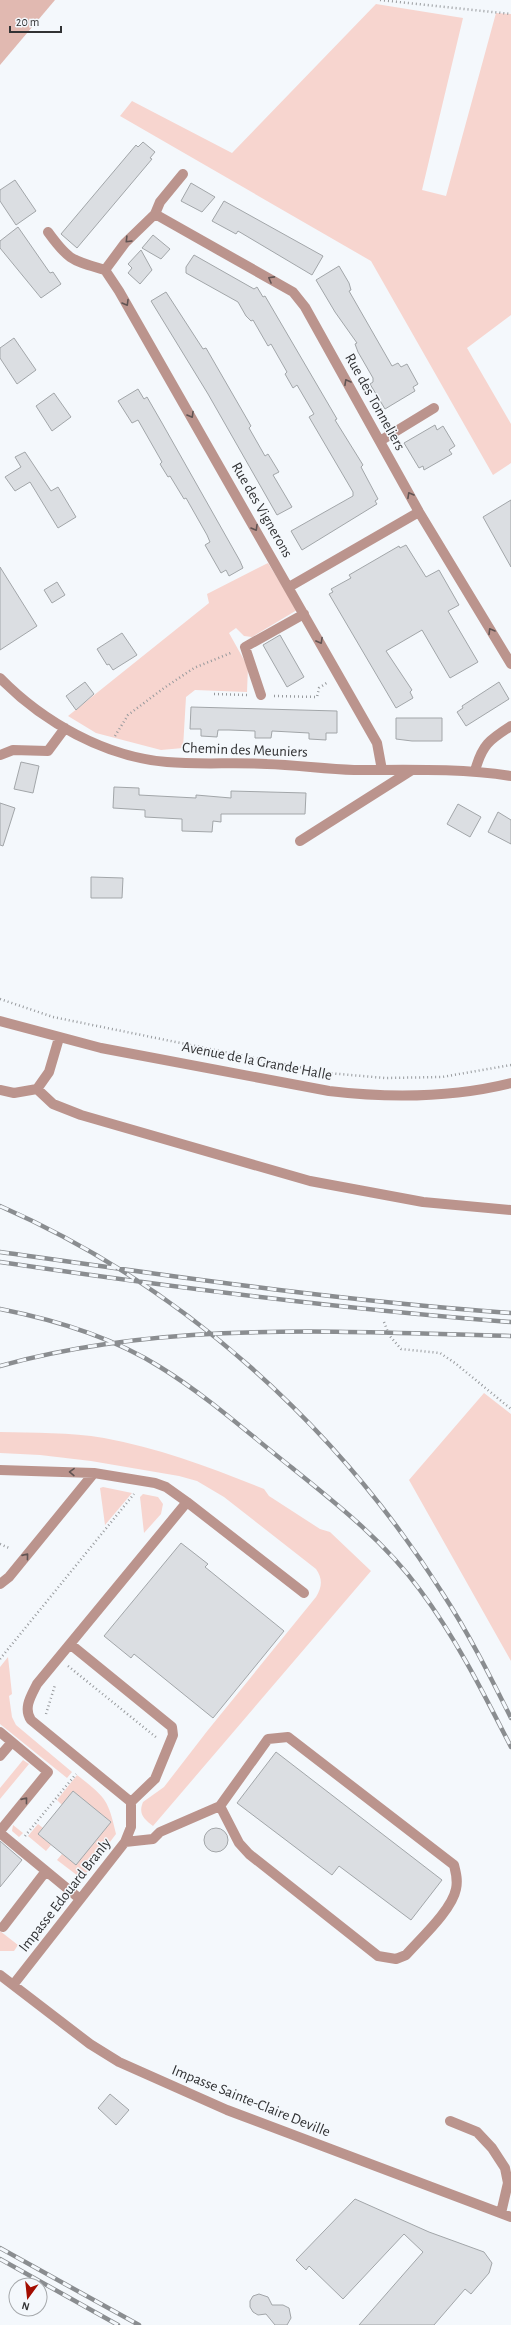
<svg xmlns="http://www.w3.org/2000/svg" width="511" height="2325" font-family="'Alegreya Sans',sans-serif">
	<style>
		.green { fill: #f7d5cf }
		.forest { fill: #e1b9b1 }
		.building { fill: #dbdee2; stroke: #a2a6a9 }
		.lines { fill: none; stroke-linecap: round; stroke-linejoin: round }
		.path { stroke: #979a9d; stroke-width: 2.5; stroke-dasharray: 1 3; stroke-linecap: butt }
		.minor { stroke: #bb948d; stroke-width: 10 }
		.rail-casing { stroke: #8a8d90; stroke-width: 4.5 }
		.rail { stroke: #f4f8fc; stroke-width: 3; stroke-dasharray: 9; stroke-linecap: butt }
		.oneway { stroke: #615453 }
		.labels { text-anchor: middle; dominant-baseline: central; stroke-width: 3; stroke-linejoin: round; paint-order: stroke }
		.street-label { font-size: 15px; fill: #313234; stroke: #f4f8fc }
	</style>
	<rect width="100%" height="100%" fill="#f4f8fc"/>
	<path class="green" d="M376 4 463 18 422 190 446 196 496 13 511 14V315L467 348 511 424V463L493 475 371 261 120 116 132 101 232 153Z
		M268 563 297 610 252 637 244 636 236 628 229 633 248 667 247 692 195 690 186 697 183 748 161 750 96 733 68 716 209 603 207 594Z
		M484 1393 511 1414V1661L409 1480Z
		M0 1432C34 1433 70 1432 104 1438 159 1448 212 1468 264 1489L269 1496 320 1529 330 1532 371 1571 153 1826C144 1819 138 1814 143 1802L164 1787 208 1730 316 1597C322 1587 323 1579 316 1569L224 1497 197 1481 179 1476 91 1461 40 1455 0 1453Z
		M103 1487 132 1493 105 1525 100 1488Z
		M143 1494 158 1497 163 1504 161 1514 144 1533 140 1497Z
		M8 1657 12 1694 9 1696 12 1717 16 1725 72 1772 67 1778 0 1724V1667Z
		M23 1760 29 1764 0 1799V1788Z
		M77 1775C106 1798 108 1799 116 1834L82 1879 57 1860 62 1854 76 1865 111 1822 73 1791 62 1805 57 1800Z
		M38 1824 43 1828 38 1834 51 1845 46 1851 28 1836Z
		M13 1825 23 1833 19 1837 12 1831Z
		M0 1931 18 1945 14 1951H0Z"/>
	<path class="forest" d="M0 0H55L0 65Z"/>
	<path class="building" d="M143 142 155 152 150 158 152 159 77 248 61 234 136 145 138 147Z
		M15 180 36 211 16 225 0 201V190Z
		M191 183 215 197 202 212 181 201Z
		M224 201 323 256 312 275 238 231 236 234 212 221Z
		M18 227 50 273 53 272 61 284 41 298 0 248V241Z
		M153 235 170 249 161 259 142 248Z
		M141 250 152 270 140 284 128 273 132 268 128 264Z
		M194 255 254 289 257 287 263 297 265 296 337 419 335 420 363 465 361 467 378 499 375 501 377 504 302 550 291 531 353 496V492L309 417 314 414 297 385 293 388 285 374 287 372 271 344 268 346 253 320 251 321 246 316 238 302 186 273V267Z
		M339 266 349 283 351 290 349 291 392 366 398 363 401 367 407 364 418 384 413 387 415 391 385 409 370 384 373 382V378L358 352 355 344 357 343 335 312 316 280Z
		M166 292 203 349 206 348 251 426 249 428 265 456 268 454 279 472 273 475 292 507 277 515 208 394 151 301Z
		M14 338 36 370 17 384 0 358V348Z
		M138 389 144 399 147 397 162 423 240 561 243 568 229 576 226 570 221 573 205 545 210 542 207 535 186 498 184 499 170 476 168 477 160 464 162 462 138 420 132 423 118 401Z
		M54 393 71 417 52 431 36 406Z
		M435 425 437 430 443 426 455 446 449 450 452 454 424 470 423 466 419 468 404 443Z
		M25 452 51 491 58 487 76 517 58 528 30 482 15 491 5 477 21 467 15 457Z
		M511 500V567L483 517Z
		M406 545 426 577 439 570 459 605 448 611 478 662 450 678 422 630 386 651 412 690 410 692 413 698 396 708 329 594 333 592 331 589 351 578 349 575 399 546 400 548Z
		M0 567 37 626 0 650Z
		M57 582 65 595 52 603 44 590Z
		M122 633 137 655 113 670 109 664 107 665 97 649Z
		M280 635 304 677 287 687 263 645Z
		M85 682 94 694 76 710 66 696Z
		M499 682 509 699 466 726 457 712 463 708 462 706Z
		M191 707 337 711V733H326V740L309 739V733L272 731 271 738H255V731L229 730H218L217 737 201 736V729H190Z
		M396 718H442V741H412L396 739Z
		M21 762 39 766 33 793 14 789Z
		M114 787 139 788V795L196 798V795L231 798V791L306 793 305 814H221V822L213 821 212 832 182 831V819L145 817V810L113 808Z
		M0 803 15 808 3 846 0 845Z
		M458 804 481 817 470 837 447 824Z
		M498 812 511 820V844L488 832Z
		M91 877 123 878 122 898H91Z
		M181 1543 208 1564 205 1567 284 1631 213 1718 134 1654 131 1658 104 1636Z
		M276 1752 442 1880 411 1920 339 1866 332 1875 237 1803Z
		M73 1791 111 1822 76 1865 38 1834Z
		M204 1840a12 12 0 1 1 24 0a12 12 0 1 1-24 0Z
		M0 1841 22 1860 0 1887Z
		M110 2094 129 2110 116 2125 98 2108Z
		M355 2199 429 2232 484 2252 492 2263 489 2273 471 2294 465 2289 434 2325H359L423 2252 404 2234 343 2299 309 2266 306 2270 296 2260Z
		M259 2294 268 2297 272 2305H283L289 2308 291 2318 287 2325H275L266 2314 258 2315 253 2312 250 2307V2301L253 2296Z"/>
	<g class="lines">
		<path class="path" d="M380 0 511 14
			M214 694 247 695
			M274 696 317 697 319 688 328 682
			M115 736 128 715 164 688 194 668 233 652
			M0 999 53 1017 328 1073 385 1078 442 1077 511 1065
			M384 1322 389 1335 401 1349 440 1353 455 1363 511 1409
			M0 1544 9 1548
			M0 1659 134 1494
			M68 1666 157 1738
			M46 1714 55 1685
			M25 1836 76 1774"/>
		<path class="minor" d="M155 214 293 292 305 307 419 512 511 664
			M48 232C69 261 72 260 105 270
			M105 270 119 291 377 743 382 770
			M105 270 125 243 155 214 160 202 183 174
			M380 441 434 408
			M289 587 419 512
			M0 678C43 722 105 757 167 762 200 765 234 762 267 764 296 765 325 769 354 770 407 770 459 768 511 776
			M261 695 245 647 304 614
			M0 755 13 750 48 751 65 728
			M475 771C482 745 489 740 511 726
			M300 841 412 770
			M0 1021 101 1048 329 1091C389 1098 451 1098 511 1083
			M37 1089 53 1104 81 1115 310 1181 423 1202 511 1210
			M0 1090 14 1093 37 1089 49 1072 59 1038
			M0 1470 94 1473 9 1577 0 1584
			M94 1473 155 1483 166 1487 187 1502
			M70 1644 172 1727 173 1735 155 1779 131 1802 31 1720C23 1708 31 1696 37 1684L187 1502 304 1593
			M0 1732 48 1772 0 1831
			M0 1756 12 1742
			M0 1833 80 1899
			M125 1842 153 1839 160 1832 220 1806 268 1739 288 1737 454 1865C456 1873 458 1880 456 1889 452 1910 420 1939 406 1955L396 1959 378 1956 249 1854 239 1843 220 1806
			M3 1927 46 1871
			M0 1975 90 2044 119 2062 227 2110 511 2217
			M13 1985 125 1842 131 1827V1802
			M450 2121 477 2132 492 2148 505 2168 508 2183 501 2213"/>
		<defs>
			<path id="rail" d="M0 1206C183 1286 337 1426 443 1594 469 1634 490 1676 511 1718
				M0 1252C170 1276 340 1301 511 1313
				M0 1262C170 1287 340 1309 511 1322
				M0 1309C56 1320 112 1337 160 1367 207 1396 248 1433 291 1467 337 1504 385 1542 420 1590 456 1638 484 1694 511 1747
				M0 1366C166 1320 341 1332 511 1336
				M0 2248 139 2325
				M0 2259 118 2325"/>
		</defs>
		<use href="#rail" class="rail-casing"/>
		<use href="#rail" class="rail"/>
	</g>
	<defs><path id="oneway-chevron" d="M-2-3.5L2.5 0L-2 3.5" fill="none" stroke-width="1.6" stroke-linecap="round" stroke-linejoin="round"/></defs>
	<g class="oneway">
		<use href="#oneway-chevron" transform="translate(128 240) rotate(134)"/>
		<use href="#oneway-chevron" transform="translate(271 279) rotate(-151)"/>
		<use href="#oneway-chevron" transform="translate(126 303) rotate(60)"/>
		<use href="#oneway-chevron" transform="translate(347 382) rotate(-119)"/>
		<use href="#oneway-chevron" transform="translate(191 415) rotate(60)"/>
		<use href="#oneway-chevron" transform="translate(410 495) rotate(-119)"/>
		<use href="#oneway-chevron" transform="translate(255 528) rotate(60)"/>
		<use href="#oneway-chevron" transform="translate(491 631) rotate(-121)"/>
		<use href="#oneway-chevron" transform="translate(320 641) rotate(61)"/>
		<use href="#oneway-chevron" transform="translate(72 1472) rotate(-179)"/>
		<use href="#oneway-chevron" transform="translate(26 1556) rotate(-51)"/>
		<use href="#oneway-chevron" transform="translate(25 1800) rotate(-51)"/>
	</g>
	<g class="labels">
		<g class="street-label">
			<text transform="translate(375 402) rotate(61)">Rue des Tonneliers</text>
			<text transform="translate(262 510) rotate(60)">Rue des Vignerons</text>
			<text transform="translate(245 750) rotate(2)">Chemin des Meuniers</text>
			<text transform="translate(257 1061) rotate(11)">Avenue de la Grande Halle</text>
			<text transform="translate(65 1895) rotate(-52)">Impasse Edouard Branly</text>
			<text transform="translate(251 2101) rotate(22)">Impasse Sainte-Claire Deville</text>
		</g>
	</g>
	<g transform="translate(28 2297) rotate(195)"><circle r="19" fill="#f4f8fc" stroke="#a6a9ac"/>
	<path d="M0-3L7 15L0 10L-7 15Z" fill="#a30d01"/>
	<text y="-6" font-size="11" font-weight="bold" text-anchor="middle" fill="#313234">N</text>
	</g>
	<path d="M10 26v6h51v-6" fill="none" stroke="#313234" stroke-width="2"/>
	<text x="16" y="26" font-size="12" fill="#313234" stroke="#f4f8fc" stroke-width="3" paint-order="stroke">20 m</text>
</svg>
